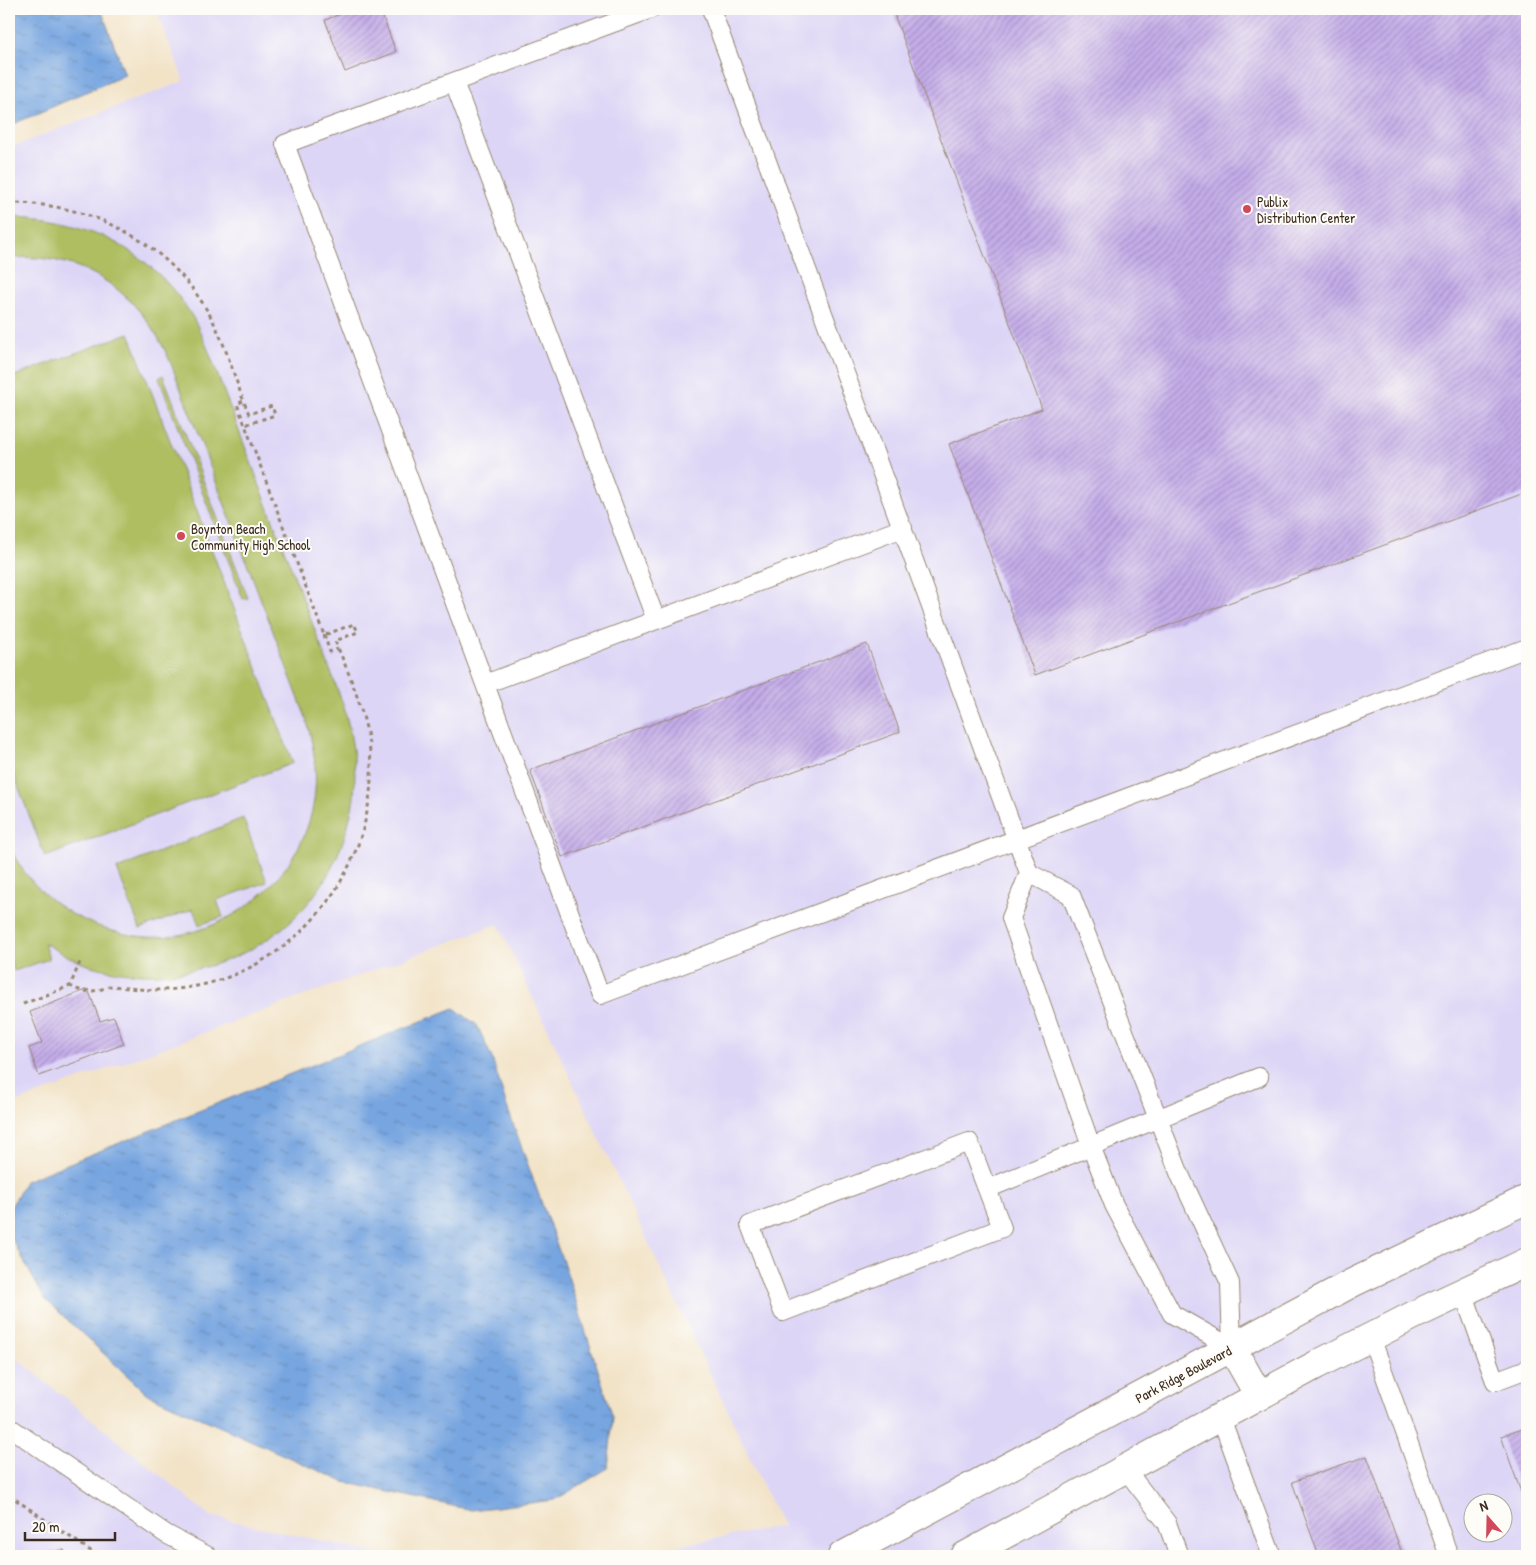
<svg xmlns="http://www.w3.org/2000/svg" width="1536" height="1565" font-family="'Patrick Hand',sans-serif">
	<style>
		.built { fill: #ddd5f6; fill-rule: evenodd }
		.park { fill: #aebe61; stroke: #747440 }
		.water { fill: url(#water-ripples); stroke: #59687f }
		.building { fill: url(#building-hatch) }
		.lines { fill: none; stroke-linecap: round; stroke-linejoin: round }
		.lane-casing { stroke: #968672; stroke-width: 20 }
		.street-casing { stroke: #968672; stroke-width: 30 }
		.secondary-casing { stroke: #968672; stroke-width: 30 }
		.path { stroke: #968672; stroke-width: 3; stroke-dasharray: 4 4; stroke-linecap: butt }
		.lane { stroke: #fff; stroke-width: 18 }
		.street { stroke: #fff; stroke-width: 28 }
		.secondary { stroke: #fff; stroke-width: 28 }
		.poi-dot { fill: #d1495b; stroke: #fdfcf7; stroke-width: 2 }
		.labels { text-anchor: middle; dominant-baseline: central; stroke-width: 4; stroke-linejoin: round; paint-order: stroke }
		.poi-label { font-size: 14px; fill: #3b2a1e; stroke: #fdfcf7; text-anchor: start }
		.street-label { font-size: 14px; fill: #3b2a1e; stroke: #fdfcf7 }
	</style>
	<defs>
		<pattern id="water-ripples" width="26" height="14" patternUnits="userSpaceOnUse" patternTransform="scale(1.25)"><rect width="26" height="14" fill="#77a5e0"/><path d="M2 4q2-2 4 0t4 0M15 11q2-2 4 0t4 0" fill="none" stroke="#6387b5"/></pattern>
		<pattern id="building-hatch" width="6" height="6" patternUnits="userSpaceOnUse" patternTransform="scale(1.25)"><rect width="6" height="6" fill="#c5adea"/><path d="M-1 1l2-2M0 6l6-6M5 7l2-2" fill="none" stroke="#a18dbd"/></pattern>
	</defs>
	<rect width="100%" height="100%" fill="#fdfcf7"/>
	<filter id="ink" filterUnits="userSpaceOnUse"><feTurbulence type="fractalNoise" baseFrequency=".02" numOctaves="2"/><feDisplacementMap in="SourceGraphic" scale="10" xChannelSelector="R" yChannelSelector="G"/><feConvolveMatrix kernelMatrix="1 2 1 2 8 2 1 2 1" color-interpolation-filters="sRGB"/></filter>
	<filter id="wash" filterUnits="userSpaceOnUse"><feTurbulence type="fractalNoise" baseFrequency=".0096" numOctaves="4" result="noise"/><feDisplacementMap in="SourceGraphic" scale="20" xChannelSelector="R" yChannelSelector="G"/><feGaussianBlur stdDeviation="1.12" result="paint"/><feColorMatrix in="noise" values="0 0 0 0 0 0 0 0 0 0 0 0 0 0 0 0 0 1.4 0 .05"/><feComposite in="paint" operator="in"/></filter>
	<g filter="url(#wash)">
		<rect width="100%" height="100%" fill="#f2e3c7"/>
		<path class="built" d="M156 9H1527V1556H623L782 1526 498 924 9 1105V148L184 81ZM1474 1502H1504V1532H1474Z
			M9 1352 210 1516 390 1556H9Z"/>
		<path class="park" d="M9 217C87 218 150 249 192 316 198 326 202 337 207 347L343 704C352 735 357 764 354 797 352 813 347 829 342 844 306 944 199 992 99 968 79 964 62 953 44 943L49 959 14 971 9 957V845C21 874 45 898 72 914 98 928 128 938 159 937 236 934 308 870 315 792 317 766 313 743 306 718L170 361C140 293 85 252 9 258Z
			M129 333 293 763 45 857 9 762V378Z
			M163 375 248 598 243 599 159 378Z
			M243 818 267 882 217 900 223 917 199 925 193 909 140 929 117 869Z"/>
		<path class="water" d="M9 9H101L125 75 9 126Z
			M454 1008 477 1025 492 1058 506 1104 567 1273 613 1417 608 1468 555 1500 471 1510 344 1482 147 1394 44 1298 9 1234V1211L25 1181Z"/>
		<g id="blocks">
			<path class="building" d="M353 9H380L396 52 345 72 325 20Z
				M892 9H1527V492L1035 675 949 444 1042 409Z
				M867 644 900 732 562 857 530 770Z
				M88 989 100 1021 114 1017 124 1044 39 1076 29 1048 42 1043 30 1012Z
				M1527 1427V1509L1501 1436Z
				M1367 1456 1403 1556H1319L1292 1482Z
				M64 1550 65 1556H35V1555Z"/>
		</g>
	</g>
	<g filter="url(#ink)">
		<use href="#blocks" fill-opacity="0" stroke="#968672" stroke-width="1"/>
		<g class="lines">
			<defs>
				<path id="lane" d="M651 9 285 144 600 995 1527 648
					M711 9 1029 873
					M454 82 656 620
					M485 684 903 528
					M1029 873 1071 895 1180 1175 1230 1283 1232 1348 1172 1314 1114 1205 1091 1146 1011 918Z
					M987 1189 1002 1228 783 1312 750 1225 969 1142 987 1189 1259 1077
					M1463 1292 1495 1381 1527 1369
					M1371 1337 1449 1556
					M1221 1418 1272 1556
					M9 1427 166 1534 208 1556
					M1126 1470 1167 1523 1179 1556"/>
				<path id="street" d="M1232 1348 1259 1396"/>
				<path id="secondary" d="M842 1556 1352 1283 1527 1199
					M965 1556 1316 1365 1416 1314 1527 1262"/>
			</defs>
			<use href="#lane" class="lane-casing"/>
			<use href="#street" class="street-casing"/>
			<use href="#secondary" class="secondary-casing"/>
			<path class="path" d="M9 203C100 202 184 251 220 336 231 362 238 389 249 414L272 406 275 415 245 425 324 635 354 624 358 632 335 641C354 685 373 731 371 779 366 893 273 989 158 990 148 990 138 989 128 988 123 988 117 986 113 986 109 986 105 988 102 989 89 993 82 992 70 986
				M243 401 237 404 245 425
				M324 635 330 652 338 649
				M23 1004 70 986 80 962
				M9 1495 98 1556"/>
			<use href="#lane" class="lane"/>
			<use href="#street" class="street"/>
			<use href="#secondary" class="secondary"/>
		</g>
	</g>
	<g class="poi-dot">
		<circle cx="1247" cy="209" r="5"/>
		<circle cx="181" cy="536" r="5"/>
	</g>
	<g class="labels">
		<g class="poi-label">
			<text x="1257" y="201">Publix<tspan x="1257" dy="16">Distribution Center</tspan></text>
			<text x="191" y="528">Boynton Beach<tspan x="191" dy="16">Community High School</tspan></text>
		</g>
		<g class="street-label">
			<text transform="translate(1183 1374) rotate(-28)">Park Ridge Boulevard</text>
		</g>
	</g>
	<rect width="1536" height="1565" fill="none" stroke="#fdfcf7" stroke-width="30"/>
	<g transform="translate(1488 1518) rotate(340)"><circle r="24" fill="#fdfcf7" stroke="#afa8a0"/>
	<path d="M0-4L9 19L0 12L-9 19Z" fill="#d1495b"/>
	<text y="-8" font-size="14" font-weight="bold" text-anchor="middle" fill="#3b2a1e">N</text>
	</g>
	<path d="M25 1532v8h90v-8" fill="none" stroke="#3b2a1e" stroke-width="2.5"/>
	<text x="32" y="1532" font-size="15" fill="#3b2a1e" stroke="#fdfcf7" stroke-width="4" paint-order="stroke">20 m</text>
</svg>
